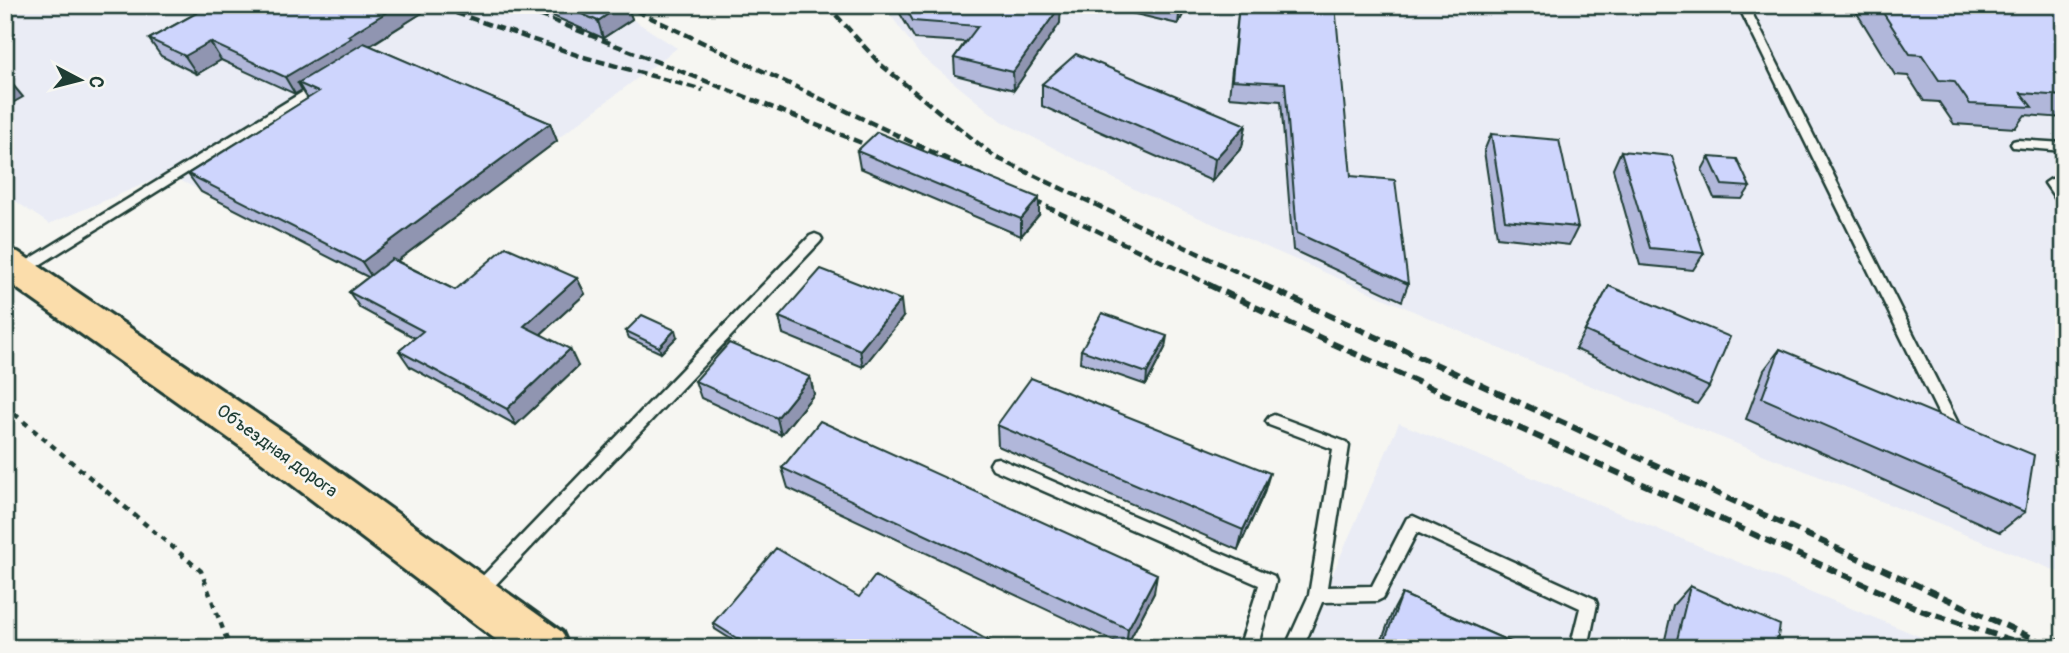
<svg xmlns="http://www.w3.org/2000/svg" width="2069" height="653" font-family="Pangolin,sans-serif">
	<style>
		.built { fill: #eaecf5 }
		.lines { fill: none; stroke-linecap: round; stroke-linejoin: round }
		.service-casing { stroke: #1f3d34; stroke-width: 5 }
		.primary-casing { stroke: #1f3d34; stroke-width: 6 }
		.path { stroke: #1f3d34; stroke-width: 4.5; stroke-dasharray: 6 6; stroke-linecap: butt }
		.service { fill: #f6f6f2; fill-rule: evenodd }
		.primary { fill: #fbddab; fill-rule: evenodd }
		.rail-far1 { stroke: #1f3d34; stroke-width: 4.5; stroke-dasharray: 9 4.5; stroke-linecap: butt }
		.rail { stroke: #1f3d34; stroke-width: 6; stroke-dasharray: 11 6; stroke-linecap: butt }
		.wall { fill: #b1b7da; stroke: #1f3d34; stroke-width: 2 }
		.shaded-wall { fill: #9095b1; stroke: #1f3d34; stroke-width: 2 }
		.building { fill: #ced5fd; stroke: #1f3d34; stroke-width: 2 }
		.labels { text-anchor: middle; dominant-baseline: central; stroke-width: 5; stroke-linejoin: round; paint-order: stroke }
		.street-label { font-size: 18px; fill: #1f3d34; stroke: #f6f6f2 }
	</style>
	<rect width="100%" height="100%" fill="#f6f6f2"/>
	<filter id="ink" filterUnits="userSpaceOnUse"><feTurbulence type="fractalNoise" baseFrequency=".0143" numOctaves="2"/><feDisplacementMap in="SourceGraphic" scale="14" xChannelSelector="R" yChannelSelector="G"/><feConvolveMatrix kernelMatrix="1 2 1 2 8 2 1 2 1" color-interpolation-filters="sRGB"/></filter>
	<g filter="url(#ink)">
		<path class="built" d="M5 5H599L632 19 677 48 373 279 168 174 49 224 5 194Z
			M883 5H2064V574L1521 358 1140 192 1001 121 920 55Z
			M1399 423 1948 648H1300Z"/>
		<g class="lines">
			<defs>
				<path id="service" d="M1738 5H1748L1960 427 1957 431 1952 433 1947 431Z
					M319 82 323 84V88L25 274H15L13 271 15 268Z
					M2017 140 2064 143V151L2013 147 2011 144 2013 141Z
					M2051 179 2064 180V188H2061L2064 192V206L2060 205 2045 183Z
					M815 234 820 236 822 239 820 242 484 597 478 600 472 597 470 592 472 587 810 236Z
					M1274 415 1346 442 1349 446 1327 587 1372 586 1407 518 1413 516 1595 599 1597 604 1588 648H1570L1580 608 1417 532 1383 598 1377 601 1322 602 1303 648H1285L1309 595 1333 449 1269 425 1266 421 1269 417Z
					M998 458 1274 576 1276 581 1257 648H1239L1259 585 993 469 990 464 993 459Z"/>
				<path id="primary" d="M5 248 18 252 291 437 562 632 569 648H507L261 461 5 280Z"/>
			</defs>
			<use href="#service" class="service-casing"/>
			<use href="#primary" class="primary-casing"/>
			<path class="path" d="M5 406 201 571 230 648"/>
			<use href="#service" class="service"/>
			<use href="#primary" class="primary"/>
			<path class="rail-far1" d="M514 5 882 151
				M624 5 987 178
				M827 5 880 64 995 157 1267 286
				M456 13 580 56 703 90
				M1022 195 1213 286"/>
			<path class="rail" d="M1209 285 1327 341 1923 611 2035 648
				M1263 285 2054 648"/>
		</g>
		<path class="wall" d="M211 5H418L422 13 370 46 550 123 557 141 397 261 455 290 577 278 585 294 541 334 578 366 516 425 410 367 399 351 415 338 360 308 349 292 368 277 201 192 188 174 308 99 302 90 295 94 221 60 197 74 161 56 149 39Z
			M528 5H627L632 19 603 38Z
			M895 5H1060V23L1014 90 955 75 954 58 965 42 915 39Z
			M1097 5H1188L1178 24Z
			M1239 5 1351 176 1408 284 1402 301 1293 250 1281 101 1229 97Z
			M1852 5H2064V118L2025 115 2015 128 1954 124 1939 102 1924 101 1908 76 1895 75Z
			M1042 84 1246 125 1242 147 1212 181 1042 106Z
			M1491 134 1578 227 1569 245 1497 237 1484 151Z
			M857 151 1039 215 1021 236 860 168Z
			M1621 151 1704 253 1693 270 1640 265 1613 169Z
			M1709 157 1750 187 1742 199 1714 198 1702 170Z
			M1609 286 1709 387 1697 404 1575 349Z
			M779 317H903L863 367 783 334Z
			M626 331 677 337 661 353 629 338Z
			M1165 348 1146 385 1080 362 1081 350Z
			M1780 349 2025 512 2000 532 1746 419 1764 370Z
			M810 377 814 394 781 435 701 398 695 381Z
			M997 425 1264 493 1238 550 998 446Z
			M782 468 1154 593 1126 647 788 488Z
			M1690 586 1776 648H1663L1673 605Z
			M1402 594 1524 648H1379L1392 613Z
			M859 597 1001 648H745L715 629 713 623Z
			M2057 639 2064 648H2043Z"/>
		<path class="shaded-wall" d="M398 5H418L422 13 359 52 298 83 302 90 295 94 285 77 348 36Z
			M621 5H627L632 19 603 38 598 21Z
			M1061 5 1060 23 1014 90 1013 72Z
			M1180 5H1188L1178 24 1180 6Z
			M210 42 221 60 197 74 185 56Z
			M13 85 23 97 5 107V89Z
			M550 123 557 141 373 279 362 262Z
			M1246 125 1242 147 1212 181 1215 159Z
			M1039 198V215L1021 236V219Z
			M577 278 585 294 532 342 524 326Z
			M901 300 903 317 863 367 860 350Z
			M675 330 677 337 661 353 659 347Z
			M1167 336 1165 348 1146 385 1147 373Z
			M570 349 578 366 516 425 507 409Z
			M810 377 814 394 781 435 777 418Z
			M1270 473 1264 493 1238 550 1243 530Z
			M1157 574 1154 593 1126 647 1128 629Z"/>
		<path class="building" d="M211 5H398L348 36 351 38 285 77 210 42 185 56 149 39Z
			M561 5H621L598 21Z
			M904 5H1061L1013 72 954 58 978 26 913 21Z
			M1239 5H1335L1351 176 1395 180 1408 284 1297 233 1285 83 1232 80Z
			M1878 5H2064V96L2021 93 2032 107 1970 104 1954 81 1939 80 1922 55 1910 54Z
			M364 43 550 123 362 262 188 174 318 92 298 83Z
			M1076 54 1246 125 1215 159 1042 84Z
			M5 81 13 85 5 89Z
			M877 132 1039 198 1021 219 857 151Z
			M1491 134 1559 140 1578 227 1505 220Z
			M1621 151 1672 156 1704 253 1650 248Z
			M1709 157 1737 159 1750 187 1722 185Z
			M506 247 577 278 524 326 570 349 507 409 399 351 423 331 349 292 392 259 455 290Z
			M821 269 901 300 860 350 779 317Z
			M1609 286 1730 337 1709 387 1585 331Z
			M1102 313 1167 336 1147 373 1081 350Z
			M642 315 675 330 659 347 626 331Z
			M729 343 810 377 777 418 695 381Z
			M1780 349 2034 455 2025 512 1762 398Z
			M1031 378 1270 473 1243 530 997 425Z
			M820 421 1157 574 1128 629 782 468Z
			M776 548 859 597 875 576 1001 648H752L713 623Z
			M1690 586 1780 625 1776 648H1675Z
			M1402 594 1524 648H1382Z
			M2057 639 2064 642V648H2056Z"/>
	</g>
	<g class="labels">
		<g class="street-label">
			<text transform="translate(277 451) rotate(36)">Объездная дорога</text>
		</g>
	</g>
	<rect width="2069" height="653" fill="none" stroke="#f6f6f2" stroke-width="28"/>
	<rect x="14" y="14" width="2041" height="625" fill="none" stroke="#1f3d34" stroke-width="2.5" filter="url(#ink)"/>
	<g transform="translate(80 80) rotate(97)" stroke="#f6f6f2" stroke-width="5" paint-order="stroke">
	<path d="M0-5L12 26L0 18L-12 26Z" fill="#1f3d34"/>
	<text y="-10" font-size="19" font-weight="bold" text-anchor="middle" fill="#1f3d34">С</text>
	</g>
</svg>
